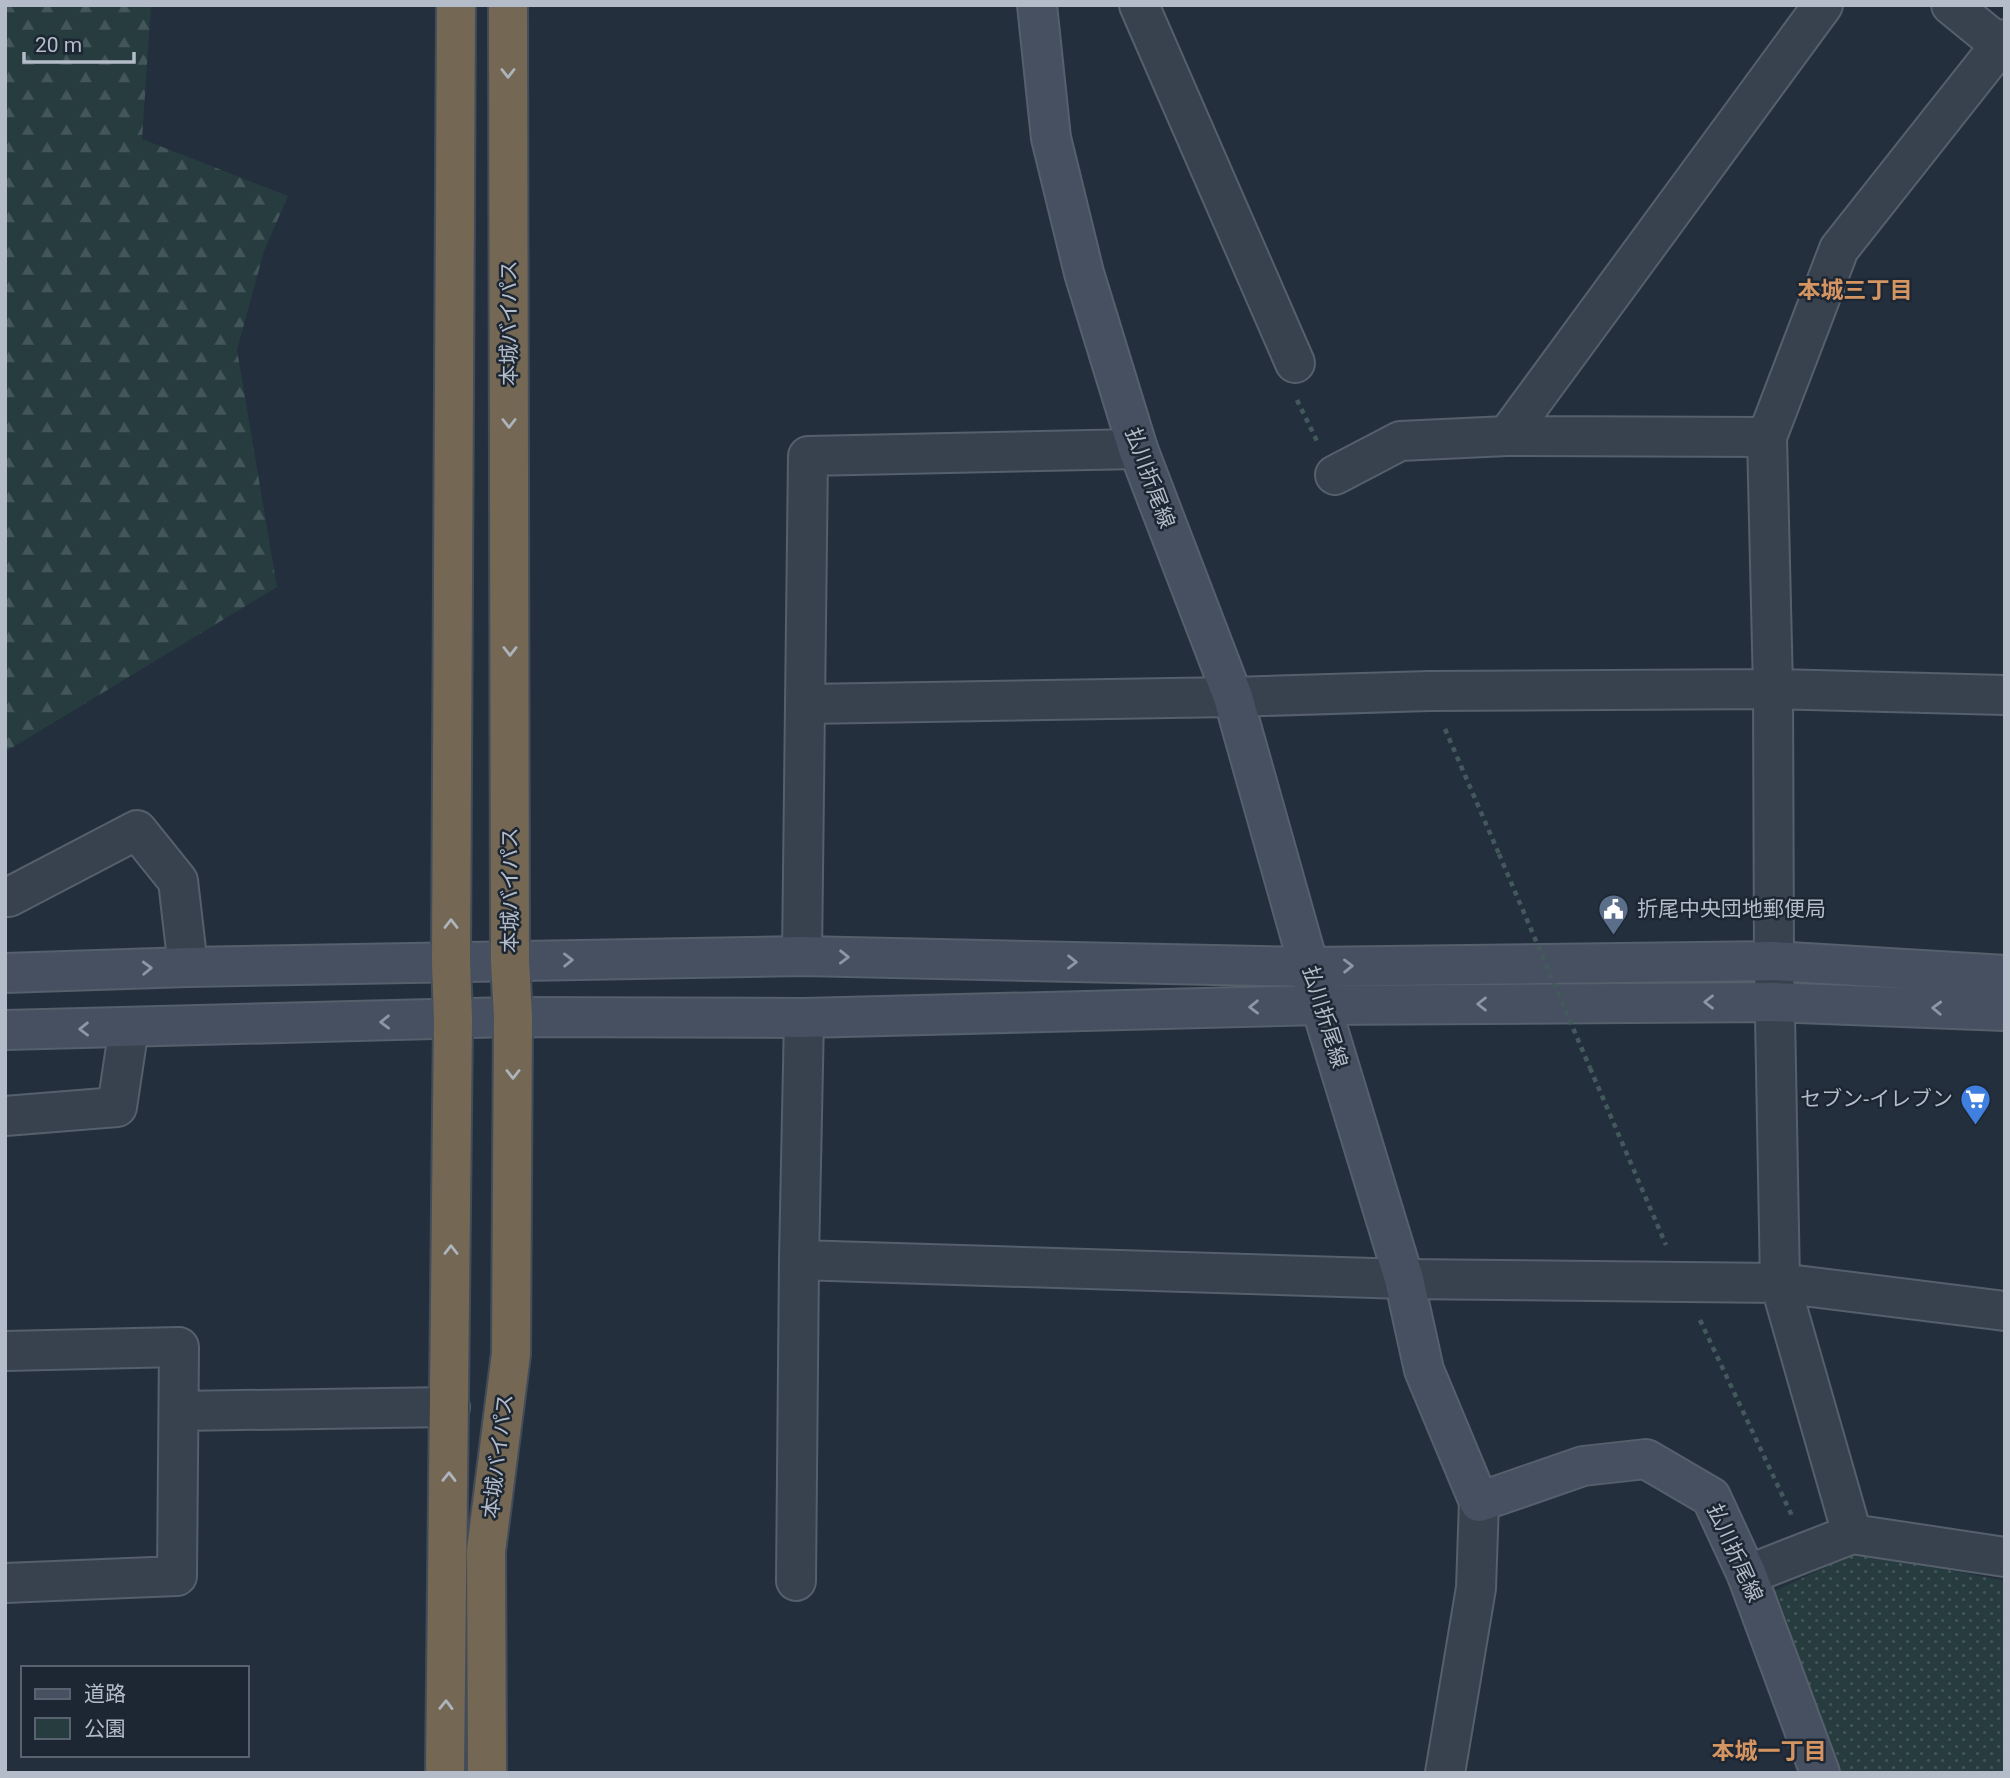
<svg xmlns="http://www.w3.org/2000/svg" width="2010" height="1778" font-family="Roboto,'Noto Sans JP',sans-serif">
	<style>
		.green { fill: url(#green-dots) }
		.forest { fill: url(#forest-firs) }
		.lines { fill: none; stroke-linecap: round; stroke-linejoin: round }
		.street-casing { stroke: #565f6c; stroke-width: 42 }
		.secondary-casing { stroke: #565f6c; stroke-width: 42 }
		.highway-casing { stroke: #434c59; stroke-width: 42 }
		.path { stroke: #44595c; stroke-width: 4.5; stroke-dasharray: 5 5; stroke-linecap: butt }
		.street { stroke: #38414e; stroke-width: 38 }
		.secondary { stroke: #465061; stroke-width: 38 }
		.highway { stroke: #746855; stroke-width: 38 }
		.path-bridge { stroke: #44595c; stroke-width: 4.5; stroke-dasharray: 5 5; stroke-linecap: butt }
		.oneway { stroke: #aeb4bd }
		.oneway2 { stroke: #8e96a5 }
		.labels { text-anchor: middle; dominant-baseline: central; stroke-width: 5; stroke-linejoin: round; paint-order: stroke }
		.street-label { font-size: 21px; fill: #b4bcc9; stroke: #1d2633 }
		.poi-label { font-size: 21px; fill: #b4bcc9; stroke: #1d2633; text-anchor: start }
		.neighbourhood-label { font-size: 23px; font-weight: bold; fill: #d59563; stroke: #1d2633 }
	</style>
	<defs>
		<pattern id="green-dots" width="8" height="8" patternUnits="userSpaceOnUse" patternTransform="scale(1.75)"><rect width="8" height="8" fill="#263c3f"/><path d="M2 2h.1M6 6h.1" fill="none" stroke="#435659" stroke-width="1.8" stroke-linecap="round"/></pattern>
		<pattern id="forest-firs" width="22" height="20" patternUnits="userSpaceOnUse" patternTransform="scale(1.75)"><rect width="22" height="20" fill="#263c3f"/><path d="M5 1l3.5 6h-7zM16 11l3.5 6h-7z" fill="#435659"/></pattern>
	</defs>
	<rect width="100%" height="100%" fill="#242f3e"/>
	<path class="green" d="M1857 1552 2005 1581V1773H1835L1771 1593Z"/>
	<path class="forest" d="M5 5H151L142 139 288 196 264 251 237 350 277 587 5 752Z"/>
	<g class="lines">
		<defs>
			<path id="street" d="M1139 5 1295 363
				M1951 5 2000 45
				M2005 39 1839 249 1767 437 1773 689 1774 961 1780 1283 1852 1534 2005 1557
				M1507 436 1823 5
				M1335 475 1400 441 1507 436 1767 437
				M805 704 1233 697 1429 691 1773 689 2005 695
				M5 897H9L137 830 178 881 188 967
				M802 956 808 456 1138 449
				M5 1116 117 1107 129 1027
				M799 1260 1404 1279 1780 1283 2005 1311
				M5 1351 179 1347 177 1576 5 1583
				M179 1411 450 1407
				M1747 1575 1852 1534
				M796 1581 799 1260 804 1018
				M1445 1773 1476 1588 1479 1502"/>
			<path id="secondary" d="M1037 5 1051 138 1084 273 1138 449 1233 697 1309 967 1404 1279 1424 1370 1479 1502 1583 1466 1646 1459 1711 1497 1747 1575 1820 1773
				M5 973 188 967 802 956 1309 967 1774 961 2005 975
				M5 1030 513 1017 804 1018 1321 1005 1774 1002 2005 1011"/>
			<path id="highway" d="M445 1773 453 1020 451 962 456 5
				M487 1773 486 1551 511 1354 513 1017 510 961 508 5"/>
		</defs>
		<use href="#street" class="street-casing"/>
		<use href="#secondary" class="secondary-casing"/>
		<use href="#highway" class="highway-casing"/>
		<path class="path" d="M1297 400 1318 443
			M1445 729 1499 854
			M1590 1068 1666 1245
			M1700 1320 1793 1518"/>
		<use href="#street" class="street"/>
		<use href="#secondary" class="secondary"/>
		<use href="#highway" class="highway"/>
		<path class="path-bridge" d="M1499 854 1590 1068"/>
	</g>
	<defs><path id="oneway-chevron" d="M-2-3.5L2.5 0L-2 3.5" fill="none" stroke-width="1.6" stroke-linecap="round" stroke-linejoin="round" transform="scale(1.75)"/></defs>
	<g class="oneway">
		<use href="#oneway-chevron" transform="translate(508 73) rotate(90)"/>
		<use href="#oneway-chevron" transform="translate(509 423) rotate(90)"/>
		<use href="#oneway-chevron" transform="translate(510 651) rotate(90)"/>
		<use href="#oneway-chevron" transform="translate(451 924) rotate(-90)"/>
		<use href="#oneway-chevron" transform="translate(513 1074) rotate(90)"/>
		<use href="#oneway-chevron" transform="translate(451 1250) rotate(-90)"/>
		<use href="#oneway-chevron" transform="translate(449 1477) rotate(-89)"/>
		<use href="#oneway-chevron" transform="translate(446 1705) rotate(-89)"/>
	</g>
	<g class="oneway2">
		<use href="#oneway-chevron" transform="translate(844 957) rotate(1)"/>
		<use href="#oneway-chevron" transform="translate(568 960) rotate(-1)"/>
		<use href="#oneway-chevron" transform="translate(1072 962) rotate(1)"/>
		<use href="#oneway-chevron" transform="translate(1348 966) rotate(-1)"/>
		<use href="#oneway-chevron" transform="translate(147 968) rotate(-2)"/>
		<use href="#oneway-chevron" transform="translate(1709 1002) rotate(180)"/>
		<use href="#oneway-chevron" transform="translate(1482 1004) rotate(180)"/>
		<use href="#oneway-chevron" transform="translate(1254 1007) rotate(179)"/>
		<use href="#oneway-chevron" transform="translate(1937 1008) rotate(-178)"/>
		<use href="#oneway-chevron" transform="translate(385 1022) rotate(179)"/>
		<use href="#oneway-chevron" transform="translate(84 1029) rotate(179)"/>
	</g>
	<defs>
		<symbol id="civic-pin" viewBox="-11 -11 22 30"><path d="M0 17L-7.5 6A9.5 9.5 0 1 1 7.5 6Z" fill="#5c6f8a" stroke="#1d2633"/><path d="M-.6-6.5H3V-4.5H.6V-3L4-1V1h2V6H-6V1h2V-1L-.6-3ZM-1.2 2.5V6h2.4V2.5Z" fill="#fff"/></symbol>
		<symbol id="supermarket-pin" viewBox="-11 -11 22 30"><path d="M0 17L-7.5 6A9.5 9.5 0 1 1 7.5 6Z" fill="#3f7fe0" stroke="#1d2633"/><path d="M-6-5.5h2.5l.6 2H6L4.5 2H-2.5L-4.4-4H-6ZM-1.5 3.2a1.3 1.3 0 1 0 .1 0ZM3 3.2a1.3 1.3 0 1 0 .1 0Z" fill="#fff"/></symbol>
	</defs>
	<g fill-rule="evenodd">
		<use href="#civic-pin" x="1596" y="892" width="35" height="47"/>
		<use href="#supermarket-pin" x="1958" y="1082" width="35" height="47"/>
	</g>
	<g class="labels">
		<g class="street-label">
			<text transform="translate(509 323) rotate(-90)">本城バイパス</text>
			<text transform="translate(1150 478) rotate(70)">払川折尾線</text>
			<text transform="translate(510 890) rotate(-90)">本城バイパス</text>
			<text transform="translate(1325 1017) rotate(73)">払川折尾線</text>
			<text transform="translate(498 1456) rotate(-83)">本城バイパス</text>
			<text transform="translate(1735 1553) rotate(66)">払川折尾線</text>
		</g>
		<g class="poi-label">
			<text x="1637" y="909">折尾中央団地郵便局</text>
			<text x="1953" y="1099" text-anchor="end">セブン-イレブン</text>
		</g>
		<g class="neighbourhood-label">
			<text x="1855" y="290">本城三丁目</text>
			<text x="1769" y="1751">本城一丁目</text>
		</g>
	</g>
	<rect width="2010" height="1778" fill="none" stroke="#b4bcc9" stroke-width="14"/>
	<rect x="21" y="1666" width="228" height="91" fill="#1d2633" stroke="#59626f" stroke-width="2"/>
	<rect x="35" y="1689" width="35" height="10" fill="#465061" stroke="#59626f" stroke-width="2"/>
	<text x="84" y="1701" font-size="21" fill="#b4bcc9">道路</text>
	<rect x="35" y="1718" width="35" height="21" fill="#263c3f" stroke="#59626f" stroke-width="2"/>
	<text x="84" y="1736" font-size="21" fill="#b4bcc9">公園</text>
	<path d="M24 52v10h110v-10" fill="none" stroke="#b4bcc9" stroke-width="3.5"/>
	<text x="35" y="52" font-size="21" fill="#b4bcc9" stroke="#1d2633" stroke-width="5" paint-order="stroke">20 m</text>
</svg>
